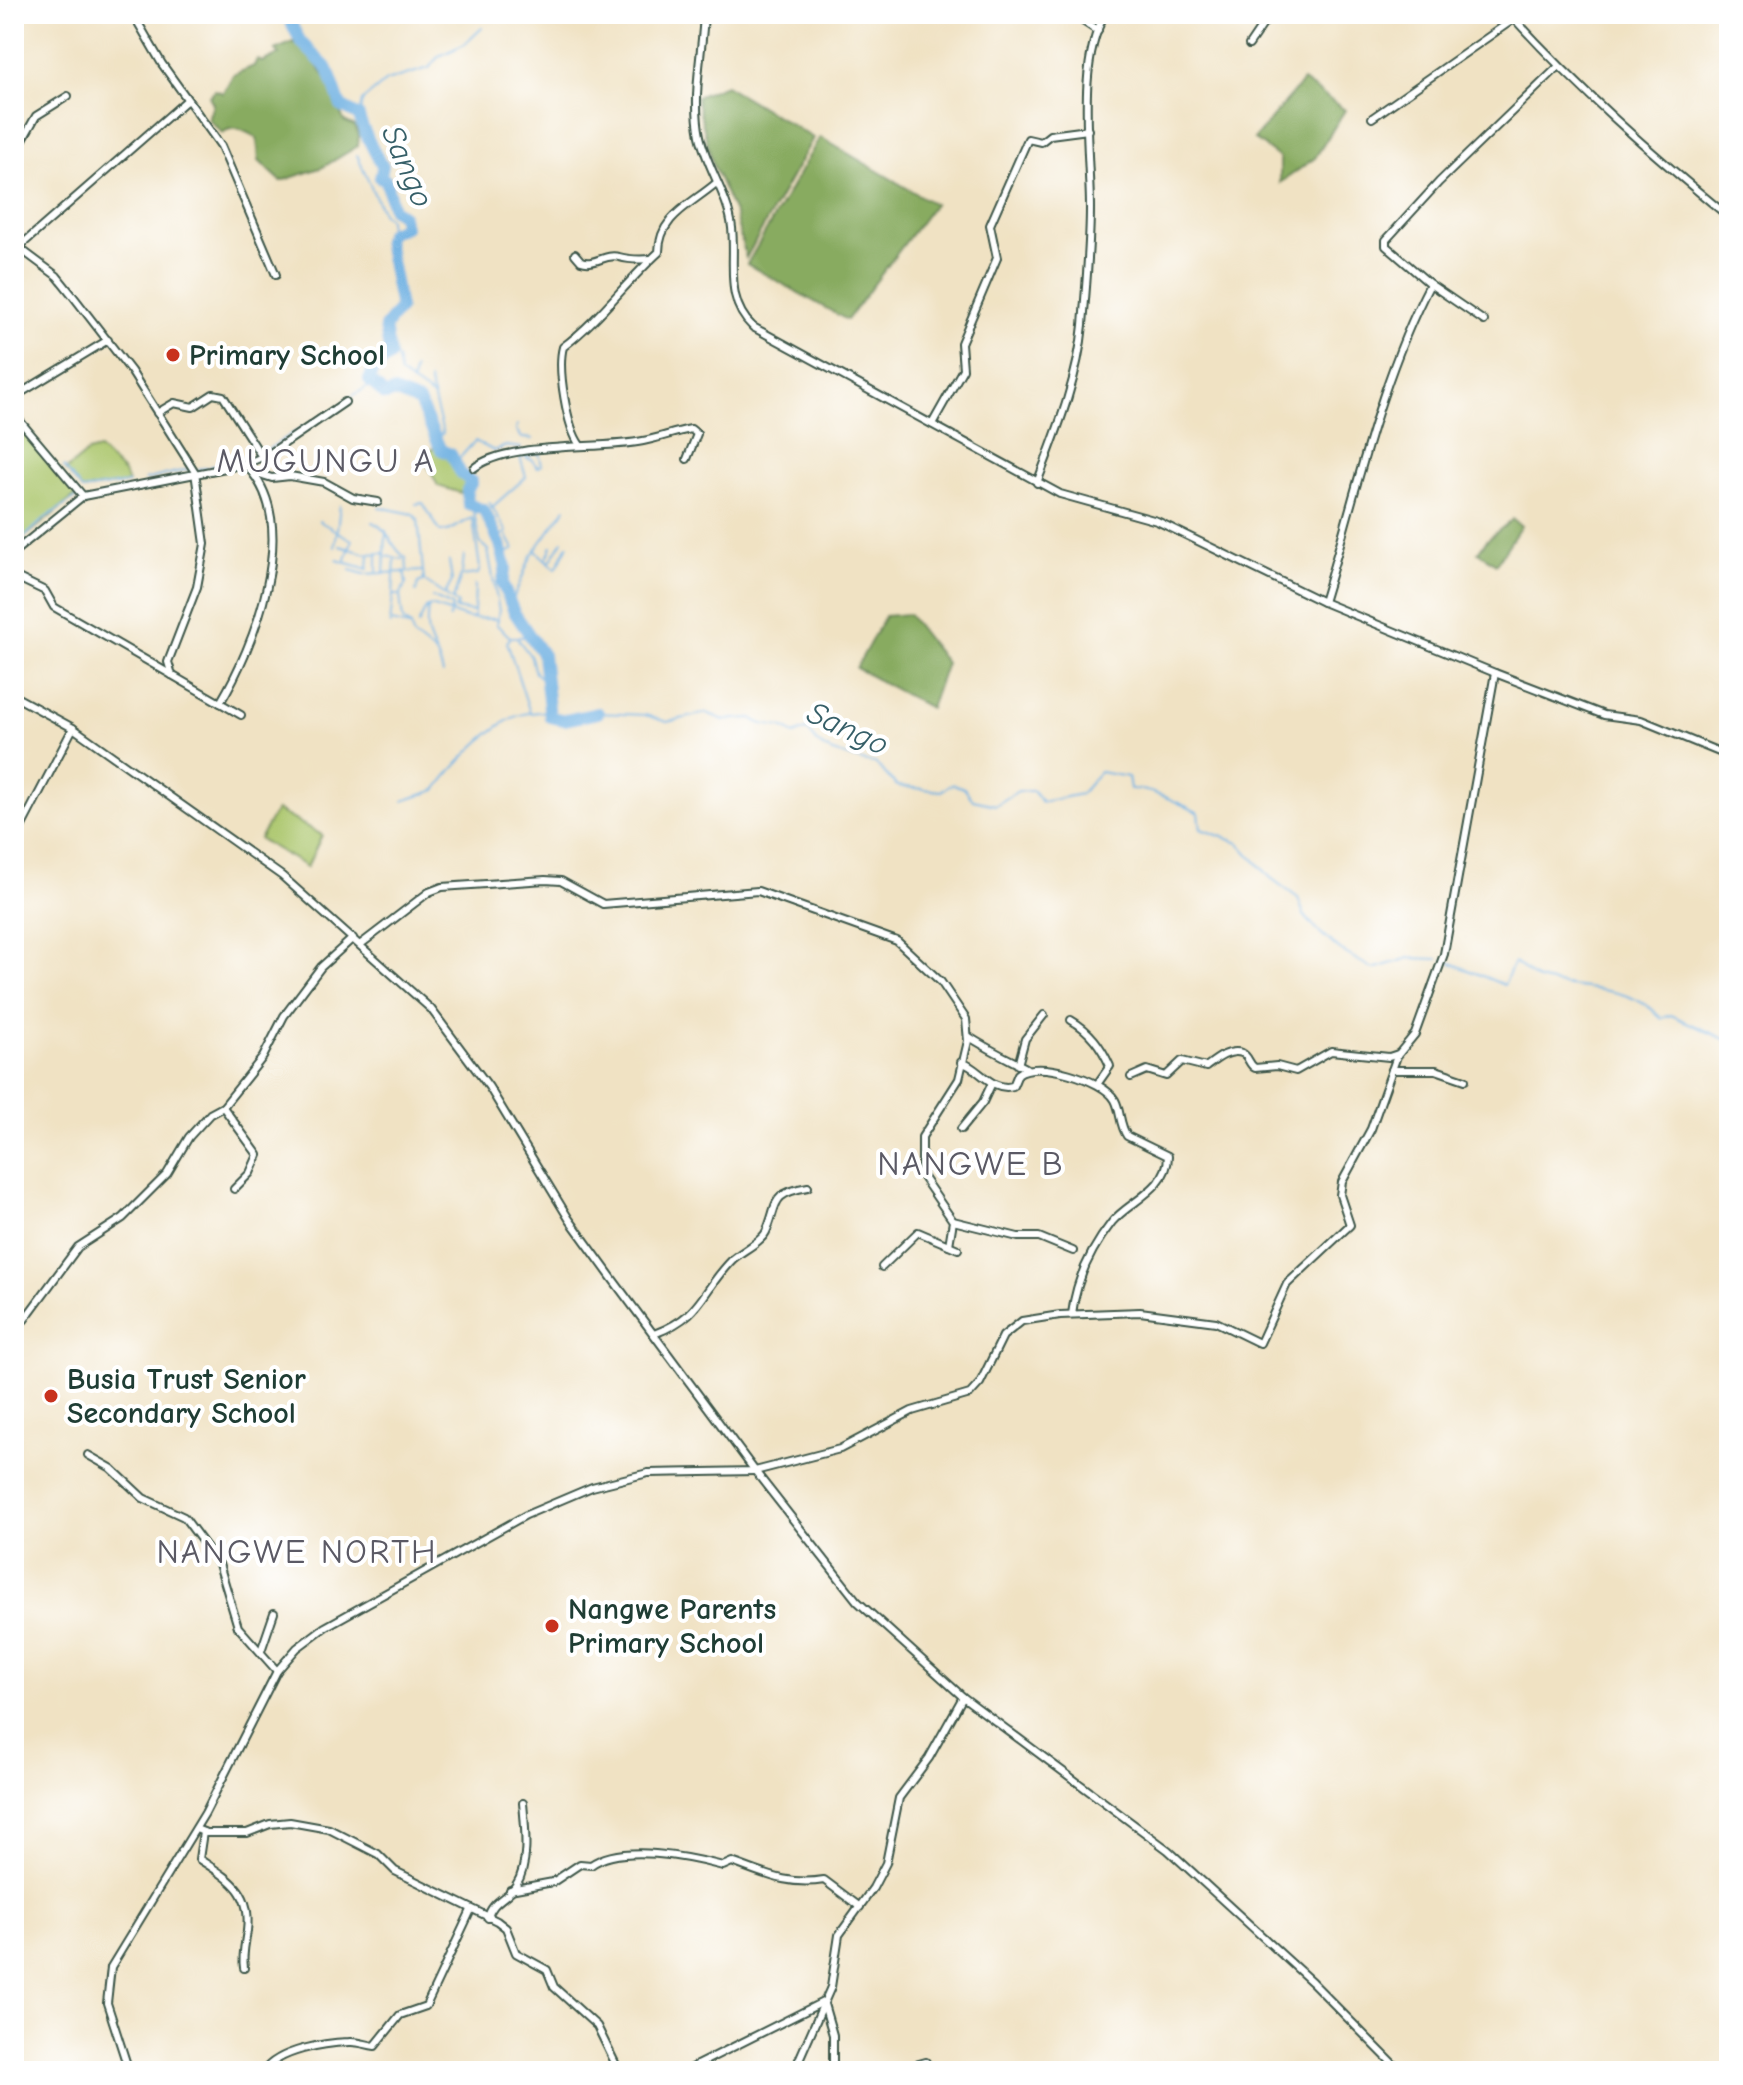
<svg xmlns="http://www.w3.org/2000/svg" width="1743" height="2085" viewBox="0 0 1743 2085" font-family="'Comic Neue',sans-serif">
<rect width="100%" height="100%" fill="#fff"/>
<filter id="ink" filterUnits="userSpaceOnUse"><feTurbulence type="fractalNoise" baseFrequency=".0125" numOctaves="2"/><feDisplacementMap in="SourceGraphic" scale="16" xChannelSelector="R" yChannelSelector="G"/><feConvolveMatrix kernelMatrix="1 2 1 2 8 2 1 2 1" color-interpolation-filters="sRGB"/></filter>
<filter id="wash" filterUnits="userSpaceOnUse"><feTurbulence type="fractalNoise" baseFrequency=".006" numOctaves="4" result="noise"/><feDisplacementMap in="SourceGraphic" scale="32" xChannelSelector="R" yChannelSelector="G"/><feGaussianBlur stdDeviation="1.8" result="paint"/><feColorMatrix in="noise" values="0 0 0 0 0 0 0 0 0 0 0 0 0 0 0 0 0 1.4 0 .05"/><feComposite in="paint" operator="in"/></filter>
<g filter="url(#wash)">
<rect width="100%" height="100%" fill="#f0e2c3"/>
<g fill="#abc66c" stroke="#658250" stroke-width="2">
<path d="M 14,420 L 78,494 L 14,546 Z"/>
<path d="M 435,447 L 447,455 L 467,485 L 461,493 L 438,486 L 423,456 Z"/>
<path d="M 99,449 L 124,473 L 128,483 L 82,490 L 66,470 L 88,452 Z"/>
<path d="M 276,810 L 322,835 L 307,867 L 259,839 Z"/>
</g>
<g fill="#88ab60" stroke="#54744a" stroke-width="2">
<path d="M 293,42 L 299,47 L 301,44 L 327,79 L 344,121 L 355,126 L 359,135 L 358,146 L 323,167 L 281,181 L 259,161 L 257,138 C 245,131 235,124 222,133 L 208,119 L 213,104 L 209,96 L 215,90 L 223,93 L 233,75 L 254,66 L 257,59 L 262,62 L 279,54 L 275,50 Z"/>
<path d="M 1303,81 L 1345,110 L 1315,158 L 1280,183 L 1280,158 L 1254,139 Z"/>
<path d="M 725,85 L 813,138 L 746,258 L 735,215 L 713,165 L 696,97 Z"/>
<path d="M 820,137 L 934,204 L 847,320 L 747,264 Z"/>
<path d="M 1513,519 L 1521,526 L 1496,564 L 1478,552 L 1487,540 Z"/>
<path d="M 908,614 L 946,663 L 930,708 L 856,668 L 885,616 Z"/>
</g>
<g fill="none" stroke-linecap="round" stroke-linejoin="round">
<g stroke="#6cafe1" stroke-width="2">
<path d="M 359,116 L 362,101 L 386,81 L 429,68 L 439,56 L 465,44 L 482,28"/>
<path d="M 357,155 L 383,214 L 389,219 L 389,235"/>
<path d="M 325,348 L 336,358 C 354,355 363,370 382,362"/>
<path d="M 397,359 L 400,374 L 432,396"/>
<path d="M 429,381 L 443,433 L 435,437"/>
<path d="M 412,383 L 414,369"/>
<path d="M 346,400 L 372,384"/>
<path d="M 153,411 L 166,433"/>
<path d="M 517,425 L 516,430 L 522,438"/>
<path d="M 169,436 L 173,444"/>
<path d="M 523,438 L 533,439"/>
<path d="M 267,450 L 303,427"/>
<path d="M 526,458 L 533,460 L 537,467 L 541,466"/>
<path d="M 457,461 L 475,441 L 494,451 L 506,446 L 521,448"/>
<path d="M 64,467 L 82,490 L 128,483"/>
<path d="M 209,467 L 244,458"/>
<path d="M 198,469 L 206,468"/>
<path d="M 145,480 L 189,469"/>
<path d="M 489,502 L 507,532 L 498,539"/>
<path d="M 416,504 L 423,503 L 440,531 L 448,531 L 472,518"/>
<path d="M 379,507 L 413,514 L 418,520 L 424,581 L 458,604 L 455,609 L 474,612 L 474,618"/>
<path d="M 473,508 L 480,543 L 488,550 L 499,611 L 496,624 L 510,637 L 533,637"/>
<path d="M 491,508 L 526,477 L 520,457 L 539,453 L 542,465"/>
<path d="M 319,521 L 352,540 L 345,563"/>
<path d="M 373,522 C 393,533 389,546 406,558 L 407,570"/>
<path d="M 340,546 L 367,554 L 384,553 L 385,556"/>
<path d="M 14,547 L 45,518 L 76,498 L 78,494 L 57,471"/>
<path d="M 335,547 L 340,505"/>
<path d="M 536,551 L 556,569 L 568,545"/>
<path d="M 385,555 L 386,531"/>
<path d="M 503,556 L 514,549 L 507,536"/>
<path d="M 337,560 L 368,569"/>
<path d="M 546,560 L 552,546"/>
<path d="M 549,563 L 563,541"/>
<path d="M 368,568 L 369,555"/>
<path d="M 350,570 L 364,574 L 423,571"/>
<path d="M 377,571 L 377,554"/>
<path d="M 404,571 L 406,583 L 400,596 L 403,620 L 411,626 L 413,636 L 435,653"/>
<path d="M 384,572 L 385,556 L 403,559"/>
<path d="M 462,573 L 464,555"/>
<path d="M 416,592 L 418,583 L 423,581"/>
<path d="M 445,594 L 452,581 L 449,561"/>
<path d="M 393,595 L 395,558"/>
<path d="M 432,597 L 452,606 L 449,618"/>
<path d="M 453,599 L 461,576 L 478,574 L 480,568 L 473,520"/>
<path d="M 511,604 L 531,556 L 566,508"/>
<path d="M 428,608 C 423,644 436,643 443,674"/>
<path d="M 474,612 L 475,585"/>
<path d="M 391,622 L 409,626"/>
<path d="M 390,625 L 393,595 L 398,595"/>
<path d="M 418,625 L 426,608 L 431,606 L 467,618 L 495,619"/>
<path d="M 510,638 L 507,642 L 530,713 L 549,711"/>
<path d="M 518,639 L 531,657 L 535,673 L 546,682"/>
<path d="M 598,713 L 645,715 L 667,722 L 707,713 L 724,720 L 752,718 C 764,730 782,721 794,735 L 806,730 C 813,734 814,739 819,744 C 826,751 864,763 875,763 L 897,786 L 941,791 L 953,784 L 964,788 L 973,800 L 996,805 L 1018,791 L 1033,791 L 1042,802 L 1081,794 L 1100,772 L 1128,777 L 1130,789 C 1150,788 1180,803 1199,813 L 1201,829 L 1239,843 L 1271,878 L 1298,898 L 1304,915 L 1316,929 L 1340,950 L 1373,969 L 1409,958 L 1438,959"/>
<path d="M 403,801 L 436,790 C 453,767 500,714 530,713"/>
<path d="M 1444,960 L 1504,985 L 1514,962 C 1523,966 1529,977 1538,980 C 1584,993 1627,982 1662,1018 L 1671,1015 L 1729,1041"/>
</g>
<path stroke="#6cafe1" stroke-width="12" d="M 286,14 L 301,42 L 328,69 L 341,106 L 359,116 C 360,123 377,159 383,166 L 380,178 L 386,180 L 393,209 L 402,215 L 405,227 L 390,233 L 387,240 L 400,308 L 385,327 L 390,356 L 373,370 L 369,380 L 385,395 L 394,392 L 419,402 L 441,450 L 451,454 L 461,474 L 472,482 L 467,490 L 468,504 L 484,510 L 500,544 L 506,567 L 502,583 L 514,612 L 543,655 L 550,717 L 565,720 L 598,713"/>
</g>
</g>
<g filter="url(#ink)">
<g fill="none" stroke-linecap="round" stroke-linejoin="round">
<defs>
<g id="street">
<path d="M 133,14 L 162,64 L 221,146 L 276,275"/>
<path d="M 704,14 C 702,55 692,96 700,136 C 707,168 729,197 732,228 C 736,263 724,300 753,327 L 1060,494 L 1157,521 L 1323,602 L 1495,673 L 1604,715 L 1641,720 L 1729,756"/>
<path d="M 1080,14 L 1083,21 L 1098,31"/>
<path d="M 1510,14 C 1578,89 1651,153 1729,217"/>
<path d="M 1249,45 L 1270,14"/>
<path d="M 1372,118 L 1514,19"/>
<path d="M 14,155 L 36,116 L 68,96"/>
<path d="M 14,244 L 57,276 L 73,296 L 131,371 L 195,472 L 205,544 L 197,587 L 168,662 L 172,675"/>
<path d="M 19,247 L 187,100"/>
<path d="M 575,254 L 581,261 C 596,266 604,253 619,257 C 630,260 638,260 651,259"/>
<path d="M 1430,284 L 1484,321"/>
<path d="M 14,397 L 108,340"/>
<path d="M 157,413 L 174,403 L 193,407 L 213,394 L 223,396 L 262,457"/>
<path d="M 14,414 L 83,496 L 246,464 L 269,454 L 345,402"/>
<path d="M 932,424 L 963,369 L 961,343 L 997,258 L 990,225 L 1028,139 L 1041,142 L 1050,135 L 1088,130"/>
<path d="M 580,445 C 567,428 557,369 563,347 C 599,320 625,283 659,252 C 659,217 690,205 715,184"/>
<path d="M 474,468 C 508,441 600,450 643,441 C 659,438 674,432 691,429 L 697,434 L 687,459"/>
<path d="M 253,472 L 272,478 L 290,476 L 324,482 L 353,498 L 378,502"/>
<path d="M 1037,483 C 1056,433 1078,379 1083,325 C 1086,286 1090,246 1090,208 C 1090,152 1076,64 1105,14"/>
<path d="M 14,552 L 83,496"/>
<path d="M 14,576 L 45,591 L 54,607 L 241,715"/>
<path d="M 1323,602 C 1356,495 1378,384 1430,284 L 1386,246 L 1386,240 L 1439,182 L 1558,67"/>
<path d="M 14,696 L 73,728 L 282,876 L 431,1009 L 489,1087 L 569,1219 L 614,1281 L 755,1471 L 857,1601 L 963,1697 L 1168,1850 L 1312,1982 L 1400,2071"/>
<path d="M 220,703 C 254,647 300,529 251,471"/>
<path d="M 14,841 L 73,728"/>
<path d="M 361,944 L 429,892 L 442,887 L 545,880 L 561,881 L 603,904 L 758,891 L 897,941 L 941,982 L 966,1019 L 968,1041 L 959,1079 L 922,1137 L 922,1176 L 953,1221 L 949,1245"/>
<path d="M 1071,1020 C 1090,1031 1101,1046 1110,1066 L 1098,1083"/>
<path d="M 968,1036 C 984,1047 1009,1059 1026,1068"/>
<path d="M 961,1062 C 979,1067 991,1092 1013,1086 L 1018,1074 C 1036,1059 1103,1079 1115,1100 C 1121,1111 1119,1124 1127,1136 L 1168,1156 C 1168,1189 1128,1202 1112,1222 C 1091,1249 1076,1280 1072,1314"/>
<path d="M 1018,1065 L 1025,1039 L 1044,1015"/>
<path d="M 1392,1070 L 1436,1070 L 1465,1080"/>
<path d="M 1131,1077 L 1147,1070 L 1166,1076 L 1182,1061 L 1206,1067 C 1214,1061 1229,1048 1242,1053 C 1249,1056 1248,1064 1255,1068 L 1277,1066 L 1296,1071 L 1331,1051 L 1389,1057 L 1398,1054"/>
<path d="M 223,1107 L 258,1155 L 250,1173 L 234,1189"/>
<path d="M 961,1129 L 983,1102 L 992,1083"/>
<path d="M 953,1221 L 1018,1237 L 1039,1237 L 1073,1251"/>
<path d="M 882,1267 L 918,1232 L 958,1249"/>
<path d="M 24,1320 L 78,1247 L 123,1218 L 167,1174 L 189,1137 L 210,1114 L 223,1107 L 263,1057 L 284,1016 L 321,967 L 353,938"/>
<path d="M 654,1334 C 704,1315 700,1292 733,1259 C 742,1251 761,1242 766,1232 C 779,1204 768,1194 808,1187"/>
<path d="M 1260,1343 L 1287,1284 L 1350,1225 L 1340,1195 L 1342,1182 L 1371,1129 L 1397,1056 L 1415,1034 L 1444,954 L 1495,673"/>
<path d="M 88,1455 L 111,1468 L 143,1498 L 184,1517 L 219,1564 L 238,1627 L 277,1671"/>
<path d="M 261,1651 L 274,1613"/>
<path d="M 196,1829 L 206,1833 L 247,1833 L 270,1824 L 290,1822 L 329,1829 L 378,1854 L 395,1871 L 497,1921 L 506,1928 L 516,1953 L 547,1970 L 554,1987 L 597,2026 L 619,2071"/>
<path d="M 203,1832 L 199,1859 C 229,1879 252,1890 247,1931 C 245,1944 242,1955 244,1968"/>
<path d="M 510,1890 L 553,1882 L 580,1864 L 591,1865 C 621,1843 689,1857 723,1866 L 732,1862 C 765,1874 789,1886 824,1880 L 860,1907"/>
<path d="M 488,1918 C 491,1901 508,1898 516,1885 C 530,1864 525,1827 523,1803"/>
<path d="M 824,2004 L 833,2035 L 833,2071"/>
<path d="M 129,2071 L 107,2003 L 111,1967 L 205,1813 L 277,1671 L 297,1648 L 325,1627 L 526,1515 L 592,1487 L 648,1473 L 755,1471 L 840,1449 L 912,1411 L 970,1394 L 980,1383 L 1003,1336 L 1022,1321 L 1060,1315 L 1140,1312 L 1216,1322 L 1257,1342"/>
<path d="M 264,2071 C 279,2050 324,2043 349,2042 C 358,2041 366,2045 375,2046 L 400,2015 L 426,2006 L 471,1910"/>
<path d="M 685,2071 L 823,2002"/>
<path d="M 794,2071 L 831,1987 L 839,1935 L 873,1888 L 886,1863 L 899,1798 L 929,1758 L 963,1697"/>
<path d="M 894,2071 L 926,2062"/>
</g>
</defs>
<use href="#street" stroke="#3e5649" stroke-width="10"/>
<use href="#street" stroke="#fff" stroke-width="6"/>
</g>
</g>
<g fill="#c8321e" stroke="#fff" stroke-width="3">
<circle cx="173" cy="355" r="8"/>
<circle cx="51" cy="1396" r="8"/>
<circle cx="552" cy="1626" r="8"/>
</g>
<g text-anchor="middle" stroke-width="8" stroke-linejoin="round" paint-order="stroke">
<g font-size="30" font-weight="bold" fill="#1f3d34" stroke="#fff" text-anchor="start">
<text x="189" y="365">Primary School</text>
<text x="67" y="1389">Busia Trust Senior<tspan x="67" dy="34">Secondary School</tspan></text>
<text x="568" y="1619">Nangwe Parents<tspan x="568" dy="34">Primary School</tspan></text>
</g>
<g font-size="32" font-style="italic" fill="#365f68" stroke="#fff">
<text transform="translate(408 166) rotate(67)" y="11">Sango</text>
<text transform="translate(848 728) rotate(25)" y="11">Sango</text>
</g>
<g font-size="34" letter-spacing="2" fill="#5b5a65" stroke="#fff">
<text x="326" y="472">MUGUNGU A</text>
<text x="971" y="1175">NANGWE B</text>
<text x="297" y="1563">NANGWE NORTH</text>
</g>
</g>
<rect width="1743" height="2085" fill="none" stroke="#fff" stroke-width="48"/>
</svg>
